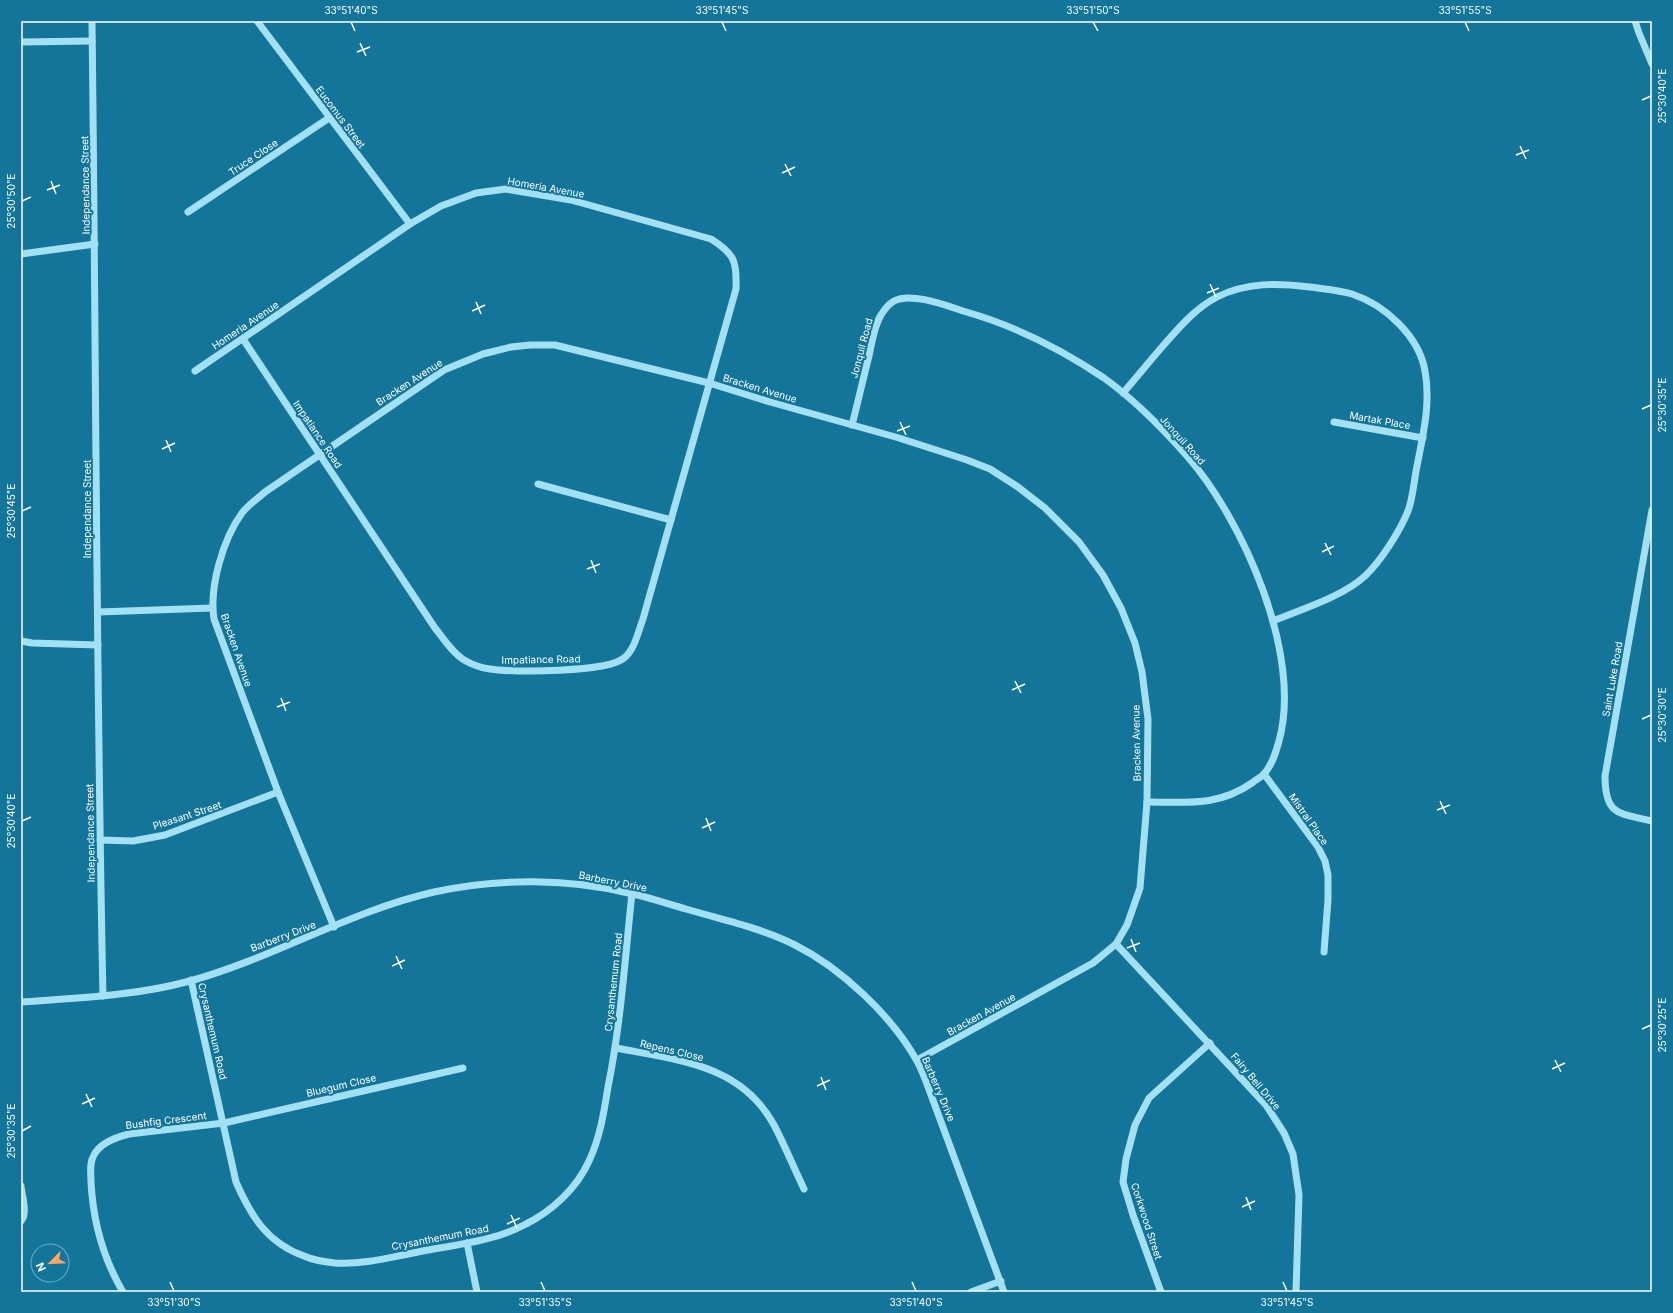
<svg xmlns="http://www.w3.org/2000/svg" width="1673" height="1313" viewBox="0 0 1673 1313" font-family="Inter,sans-serif">
<rect width="100%" height="100%" fill="#127599"/>
<g fill="none" stroke-linecap="round" stroke-linejoin="round">
<g stroke="#a3e0f4" stroke-width="7">
<path d="M 92,21 C 96,346 96,671 103,996"/>
<path d="M 257,21 L 410,224"/>
<path d="M 1635,21 L 1639,33 L 1652,64"/>
<path d="M 21,42 L 92,41"/>
<path d="M 188,212 L 329,118"/>
<path d="M 21,254 L 95,244"/>
<path d="M 195,371 L 410,224 L 441,206 L 476,193 L 506,189 L 571,200 L 711,239 C 735,254 737,262 736,289 L 643,619 C 638,632 635,649 624,658 C 608,672 513,673 490,669 C 483,668 473,665 466,661 C 454,655 444,639 435,628 L 243,339"/>
<path d="M 1123,393 C 1136,378 1149,362 1162,347 C 1178,329 1194,309 1217,297 C 1247,282 1278,283 1310,287 C 1324,289 1339,290 1352,294 C 1385,305 1419,336 1425,371 C 1431,403 1423,435 1417,466 C 1414,480 1413,498 1408,511 C 1400,531 1381,561 1365,576 C 1342,597 1302,609 1273,621"/>
<path d="M 1334,422 L 1423,438"/>
<path d="M 852,425 C 858,402 863,379 869,356 C 872,342 874,326 881,315 C 884,310 889,304 894,301 C 911,292 945,305 963,311 C 1013,325 1061,349 1104,378 C 1132,398 1164,430 1187,456 C 1243,520 1303,655 1279,741 C 1276,752 1272,766 1263,775 C 1260,778 1255,780 1252,783 C 1217,807 1187,802 1147,802"/>
<path d="M 538,484 L 671,520"/>
<path d="M 1652,510 L 1605,776 C 1605,816 1619,813 1652,821"/>
<path d="M 98,612 L 212,608"/>
<path d="M 21,641 L 32,643 L 98,645"/>
<path d="M 1264,774 L 1318,847 L 1325,861 L 1328,875 L 1328,900 L 1324,952"/>
<path d="M 100,840 L 133,841 L 165,835 L 278,792"/>
<path d="M 334,927 L 278,792 L 214,619 C 209,587 223,539 242,513 C 248,505 257,499 265,492 L 444,370 L 483,354 L 511,347 L 530,345 L 555,345 L 709,383 L 770,402 L 899,438 L 967,460 L 990,469 L 1018,487 L 1045,508 L 1079,542 L 1103,575 L 1121,608 L 1135,643 L 1142,672 L 1148,719 L 1147,802 L 1140,888 L 1127,925 L 1116,944 L 1093,963 L 917,1060"/>
<path d="M 1116,944 L 1266,1105 L 1284,1133 L 1293,1154 L 1299,1195 L 1296,1292"/>
<path d="M 191,980 L 236,1182 C 251,1216 267,1243 304,1256 C 313,1260 325,1262 335,1263 C 363,1265 391,1257 418,1252 C 453,1245 493,1242 526,1224 C 552,1211 577,1188 589,1161 C 600,1138 604,1112 608,1087 C 621,1023 625,958 632,893"/>
<path d="M 21,1002 C 77,998 135,996 190,981 C 273,958 350,911 434,892 C 498,878 570,878 633,894 C 651,898 668,904 686,909 C 723,920 761,928 795,945 C 841,968 892,1016 917,1061 C 921,1068 924,1076 927,1084 L 1004,1292"/>
<path d="M 616,1048 C 677,1060 741,1064 774,1125 C 785,1146 794,1168 804,1189"/>
<path d="M 21,1186 C 22,1196 28,1214 21,1221"/>
<path d="M 467,1243 L 477,1292"/>
<path d="M 123,1292 C 103,1258 93,1221 91,1182 C 91,1173 89,1163 94,1155 C 100,1143 117,1137 129,1134 L 224,1123 L 463,1068"/>
<path d="M 971,1292 L 1001,1281"/>
<path d="M 1161,1292 L 1133,1215 L 1123,1182 L 1126,1159 L 1135,1125 L 1149,1098 L 1210,1043"/>
</g>
</g>
<path fill="none" stroke="#fff" stroke-width="1.5" d="M 351,22 L 355,31M 722,22 L 726,31M 1093,22 L 1098,31M 1465,22 L 1469,31M 360,43 L 366,56M 357,52 L 370,47M 1642,100 L 1651,96M 1520,146 L 1526,159M 1516,155 L 1529,150M 785,164 L 791,176M 782,173 L 795,167M 51,181 L 56,194M 47,190 L 60,185M 22,201 L 31,197M 1210,284 L 1216,297M 1207,293 L 1219,288M 476,302 L 481,314M 472,311 L 485,305M 1642,409 L 1651,405M 900,422 L 906,435M 897,431 L 910,426M 166,440 L 171,452M 162,449 L 175,443M 22,511 L 31,507M 1325,543 L 1331,555M 1322,552 L 1334,546M 591,560 L 596,573M 587,569 L 600,564M 1015,681 L 1021,693M 1012,690 L 1025,684M 281,698 L 286,711M 277,707 L 290,702M 1642,719 L 1651,715M 1440,801 L 1446,814M 1437,810 L 1450,805M 706,818 L 711,831M 22,821 L 31,817M 702,828 L 715,822M 1131,939 L 1136,952M 1127,948 L 1140,943M 396,956 L 402,969M 392,966 L 405,960M 1642,1029 L 1651,1025M 1555,1060 L 1561,1072M 1552,1069 L 1565,1063M 821,1077 L 826,1090M 817,1086 L 830,1080M 86,1094 L 92,1107M 82,1104 L 95,1098M 22,1131 L 31,1126M 1246,1197 L 1251,1210M 1242,1207 L 1255,1201M 511,1215 L 517,1228M 507,1224 L 520,1218M 170,1282 L 174,1291M 541,1282 L 545,1291M 912,1282 L 916,1291M 1283,1282 L 1287,1291"/>
<g text-anchor="middle" stroke-width="4" stroke-linejoin="round" paint-order="stroke">
<g font-size="10" fill="#fff" stroke="#127599">
<text transform="translate(341 117) rotate(53)" y="4">Eucomus Street</text>
<text transform="translate(253 157) rotate(-34)" y="4">Truce Close</text>
<text transform="translate(85 185) rotate(-91)" y="4">Independance Street</text>
<text transform="translate(546 187) rotate(10)" y="4">Homeria Avenue</text>
<text transform="translate(245 325) rotate(-34)" y="4">Homeria Avenue</text>
<text transform="translate(861 348) rotate(-75)" y="4">Jonquil Road</text>
<text transform="translate(409 382) rotate(-33)" y="4">Bracken Avenue</text>
<text transform="translate(760 388) rotate(17)" y="4">Bracken Avenue</text>
<text transform="translate(1380 420) rotate(10)" y="4">Martak Place</text>
<text transform="translate(318 434) rotate(56)" y="4">Impatiance Road</text>
<text transform="translate(1183 440) rotate(48)" y="4">Jonquil Road</text>
<text transform="translate(87 509) rotate(-90)" y="4">Independance Street</text>
<text transform="translate(237 650) rotate(71)" y="4">Bracken Avenue</text>
<text transform="translate(541 659) rotate(-1)" y="4">Impatiance Road</text>
<text transform="translate(1612 679) rotate(-80)" y="4">Saint Luke Road</text>
<text transform="translate(1136 743) rotate(-91)" y="4">Bracken Avenue</text>
<text transform="translate(187 815) rotate(-18)" y="4">Pleasant Street</text>
<text transform="translate(1309 819) rotate(55)" y="4">Mistral Place</text>
<text transform="translate(90 833) rotate(-91)" y="4">Independance Street</text>
<text transform="translate(613 881) rotate(11)" y="4">Barberry Drive</text>
<text transform="translate(283 936) rotate(-21)" y="4">Barberry Drive</text>
<text transform="translate(613 982) rotate(-84)" y="4">Crysanthemum Road</text>
<text transform="translate(981 1014) rotate(-29)" y="4">Bracken Avenue</text>
<text transform="translate(213 1031) rotate(77)" y="4">Crysanthemum Road</text>
<text transform="translate(672 1050) rotate(13)" y="4">Repens Close</text>
<text transform="translate(1256 1081) rotate(50)" y="4">Fairy Bell Drive</text>
<text transform="translate(341 1085) rotate(-13)" y="4">Bluegum Close</text>
<text transform="translate(939 1089) rotate(67)" y="4">Barberry Drive</text>
<text transform="translate(166 1120) rotate(-7)" y="4">Bushfig Crescent</text>
<text transform="translate(1147 1221) rotate(72)" y="4">Corkwood Street</text>
<text transform="translate(440 1237) rotate(-11)" y="4">Crysanthemum Road</text>
</g>
</g>
<rect width="1673" height="1313" fill="none" stroke="#127599" stroke-width="44"/>
<g transform="translate(50 1263) rotate(246)"><circle r="19" fill="#127599" stroke="#71acc2"/>
<path d="M0-3L7 15L0 10L-7 15Z" fill="#ffa566"/>
<text y="-6" font-size="11" font-weight="bold" text-anchor="middle" fill="#ffffff">N</text>
</g>
<rect x="22" y="22" width="1629" height="1269" fill="none" stroke="#fff" stroke-width="1.5"/>
<g font-size="10" text-anchor="middle" fill="#fff">
<text x="351" y="14">33°51'40"S</text>
<text x="722" y="14">33°51'45"S</text>
<text x="1093" y="14">33°51'50"S</text>
<text x="1465" y="14">33°51'55"S</text>
<text transform="translate(1662 96) rotate(-90)" y="4">25°30'40"E</text>
<text transform="translate(11 201) rotate(-90)" y="4">25°30'50"E</text>
<text transform="translate(1662 405) rotate(-90)" y="4">25°30'35"E</text>
<text transform="translate(11 511) rotate(-90)" y="4">25°30'45"E</text>
<text transform="translate(1662 715) rotate(-90)" y="4">25°30'30"E</text>
<text transform="translate(11 821) rotate(-90)" y="4">25°30'40"E</text>
<text transform="translate(1662 1025) rotate(-90)" y="4">25°30'25"E</text>
<text transform="translate(11 1131) rotate(-90)" y="4">25°30'35"E</text>
<text x="174" y="1306">33°51'30"S</text>
<text x="545" y="1306">33°51'35"S</text>
<text x="916" y="1306">33°51'40"S</text>
<text x="1287" y="1306">33°51'45"S</text>
</g>
</svg>
